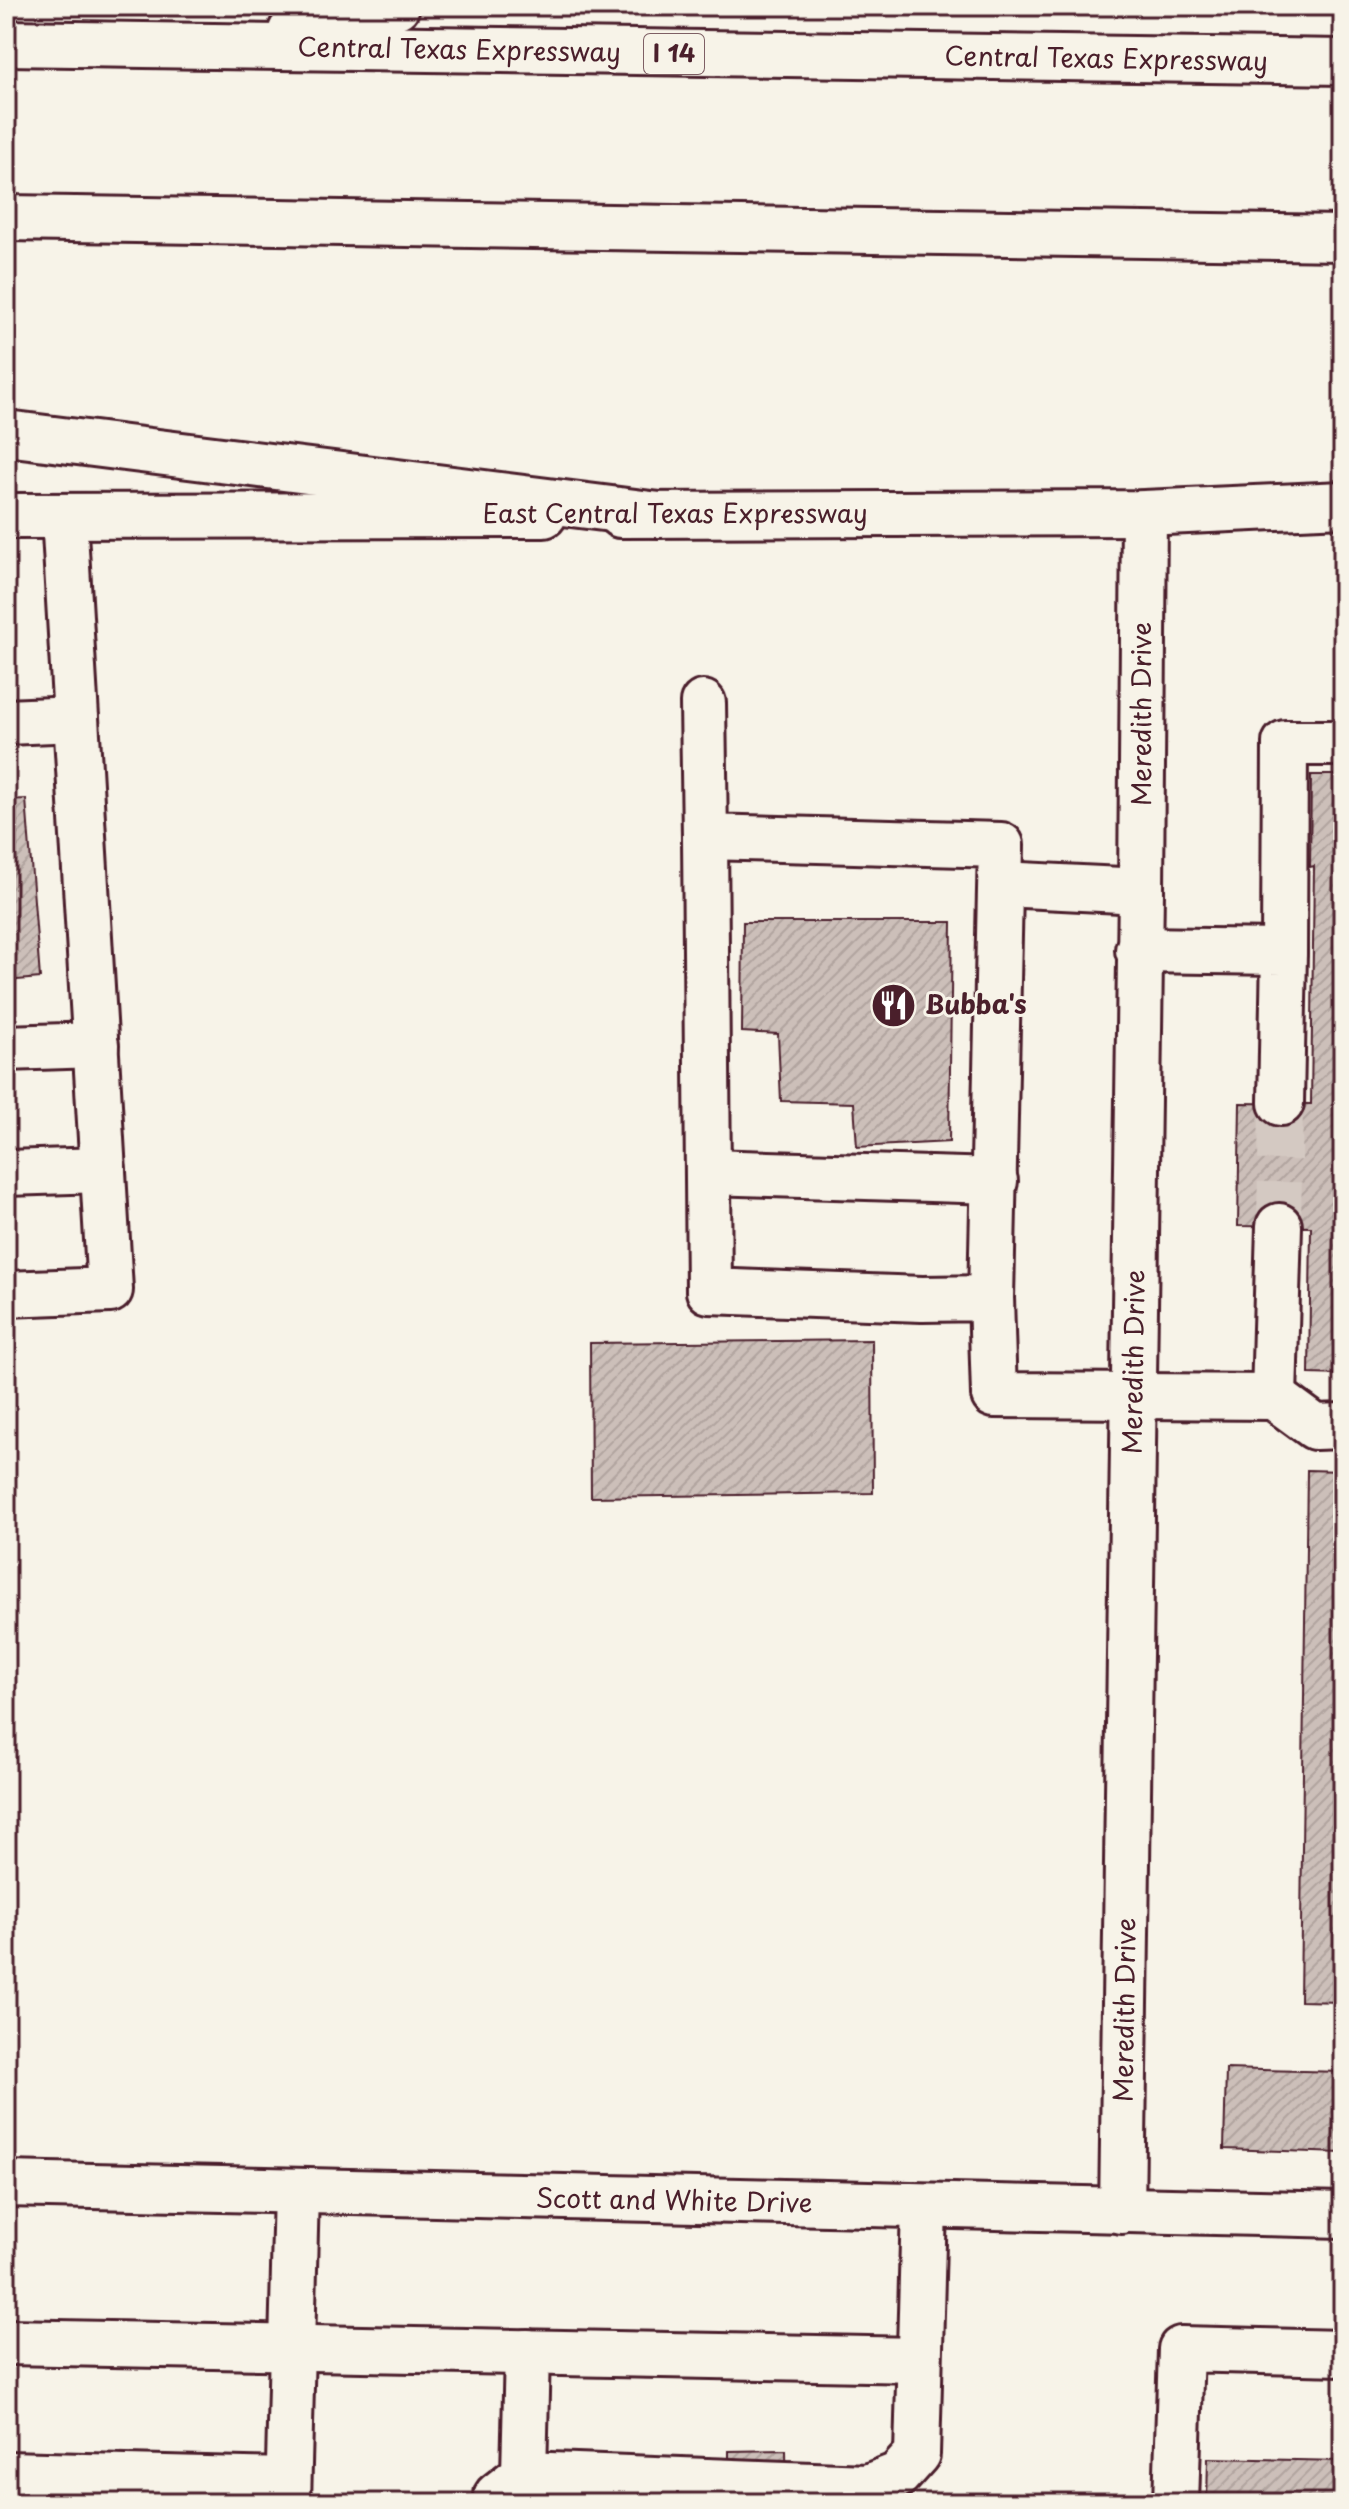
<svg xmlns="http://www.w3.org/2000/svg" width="1349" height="2509" viewBox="0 0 1349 2509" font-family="'Playpen Sans',sans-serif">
<defs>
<pattern id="building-hatch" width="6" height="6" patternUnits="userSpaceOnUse" patternTransform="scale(2)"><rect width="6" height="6" fill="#ccbfb9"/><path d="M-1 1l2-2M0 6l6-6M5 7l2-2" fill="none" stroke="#b1a49f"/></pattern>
</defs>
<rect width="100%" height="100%" fill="#f7f3e8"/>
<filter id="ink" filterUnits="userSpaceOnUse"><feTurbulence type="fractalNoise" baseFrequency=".0125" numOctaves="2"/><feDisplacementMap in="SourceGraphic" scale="16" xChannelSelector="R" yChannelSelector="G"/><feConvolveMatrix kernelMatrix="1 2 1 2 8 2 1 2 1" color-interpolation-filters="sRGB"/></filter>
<g filter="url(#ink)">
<g fill="url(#building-hatch)" stroke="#4a1f2b" stroke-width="2">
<path d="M 1311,775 L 1343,775 L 1343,1375 L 1309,1374 L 1311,1227 L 1238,1226 L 1240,1103 L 1311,1104 L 1314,866 L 1310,867 Z"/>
<path d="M 26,799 L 40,978 L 6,981 L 6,800 Z"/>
<path d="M 743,922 L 952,922 L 949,1142 L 857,1147 L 854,1103 L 781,1101 L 778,1034 L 742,1032 Z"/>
<path d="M 872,1340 L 873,1493 L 591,1497 L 590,1343 Z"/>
<path d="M 1307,1470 L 1343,1471 L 1343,2002 L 1300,2001 Z"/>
<path d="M 1226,2069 L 1343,2072 L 1343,2153 L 1224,2149 Z"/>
<path d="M 786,2450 L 787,2503 L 729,2503 L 729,2451 Z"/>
<path d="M 1208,2458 L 1343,2461 L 1343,2503 L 1207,2503 Z"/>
</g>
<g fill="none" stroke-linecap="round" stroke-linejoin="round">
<path stroke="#d4c9c2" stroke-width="44" stroke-dasharray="44 22" stroke-linecap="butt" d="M 1279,1226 L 1281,1103"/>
<defs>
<g id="minor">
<path d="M 703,703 L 705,837 L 1001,845 L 991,1298"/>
<path d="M 6,722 L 76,719"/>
<path d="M 705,837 L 709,1291 L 922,1299 L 991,1298 L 994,1395 L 1274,1397 L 1315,1427 L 1343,1426"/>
<path d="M 1002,884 L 1141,891"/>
<path d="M 1138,950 L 1284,952 L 1281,1103"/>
<path d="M 1284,952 L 1285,743 L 1343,743"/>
<path d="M 6,1048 L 96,1045"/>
<path d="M 708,1172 L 995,1181"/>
<path d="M 6,1173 L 103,1170"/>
<path d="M 6,1294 L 110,1290 L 64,516"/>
<path d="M 1274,1397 L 1279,1226"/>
<path d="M 6,2184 L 1343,2215"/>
<path d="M 1122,2211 L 1141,891 L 1144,513"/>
<path d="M 6,2342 L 919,2360"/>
<path d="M 6,2474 L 288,2481"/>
<path d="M 524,2474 L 867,2487 L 898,2475 L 917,2454 L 924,2207"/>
<path d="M 288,2503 L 296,2191"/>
<path d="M 497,2503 L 497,2495 L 524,2474 L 527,2352"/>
<path d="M 1176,2503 L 1181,2349 L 1343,2353"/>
</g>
<g id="major">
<path d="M 620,515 L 1144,513 L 1343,504"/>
<path d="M 6,516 L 544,515"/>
</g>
<g id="highway">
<path d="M 291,31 L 397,6"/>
<path d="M 6,43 L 1343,62"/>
<path d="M 6,218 L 1343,238"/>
<path d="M 6,433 L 659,515"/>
</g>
</defs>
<use href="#minor" stroke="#4a1f2b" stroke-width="50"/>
<use href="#major" stroke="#4a1f2b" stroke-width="50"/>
<use href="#highway" stroke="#4a1f2b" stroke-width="50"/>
<use href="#minor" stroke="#f7f3e8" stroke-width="44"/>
<use href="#major" stroke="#f7f3e8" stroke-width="44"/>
<use href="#highway" stroke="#f7f3e8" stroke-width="44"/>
</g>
</g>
<defs>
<symbol id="restaurant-disc" viewBox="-11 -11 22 22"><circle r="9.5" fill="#4a1f2b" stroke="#f7f3e8"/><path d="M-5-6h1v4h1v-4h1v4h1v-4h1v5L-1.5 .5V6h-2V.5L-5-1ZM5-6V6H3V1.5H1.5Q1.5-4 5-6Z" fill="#fff"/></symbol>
</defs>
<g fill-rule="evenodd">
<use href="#restaurant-disc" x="868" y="980" width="51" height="51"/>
</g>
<g text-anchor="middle" stroke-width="6" stroke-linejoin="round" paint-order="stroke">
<rect fill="#f7f3e8" stroke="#7e5f64" stroke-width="2" x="644" y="34" width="60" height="40" rx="6"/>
<g font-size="24" font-weight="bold" fill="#4a1f2b">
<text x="674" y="62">I 14</text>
</g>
<g font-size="26" fill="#4a1f2b" stroke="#f7f3e8">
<text transform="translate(459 50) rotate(1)" y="9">Central Texas Expressway</text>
<text transform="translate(1106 59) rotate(1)" y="9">Central Texas Expressway</text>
<text x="675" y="523">East Central Texas Expressway</text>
<text transform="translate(1142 714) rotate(-90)" y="9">Meredith Drive</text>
<text transform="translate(1134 1362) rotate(-89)" y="9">Meredith Drive</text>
<text transform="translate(1125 2010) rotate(-89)" y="9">Meredith Drive</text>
<text transform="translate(674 2201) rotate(1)" y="9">Scott and White Drive</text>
</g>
<g font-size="26" font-weight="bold" fill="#4a1f2b" stroke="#f7f3e8" text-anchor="start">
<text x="925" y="1014">Bubba's</text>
</g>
</g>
<rect width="1349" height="2509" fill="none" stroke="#f7f3e8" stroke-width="32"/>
<rect x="16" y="16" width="1317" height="2477" fill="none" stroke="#4a1f2b" stroke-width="3" filter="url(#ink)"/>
</svg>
